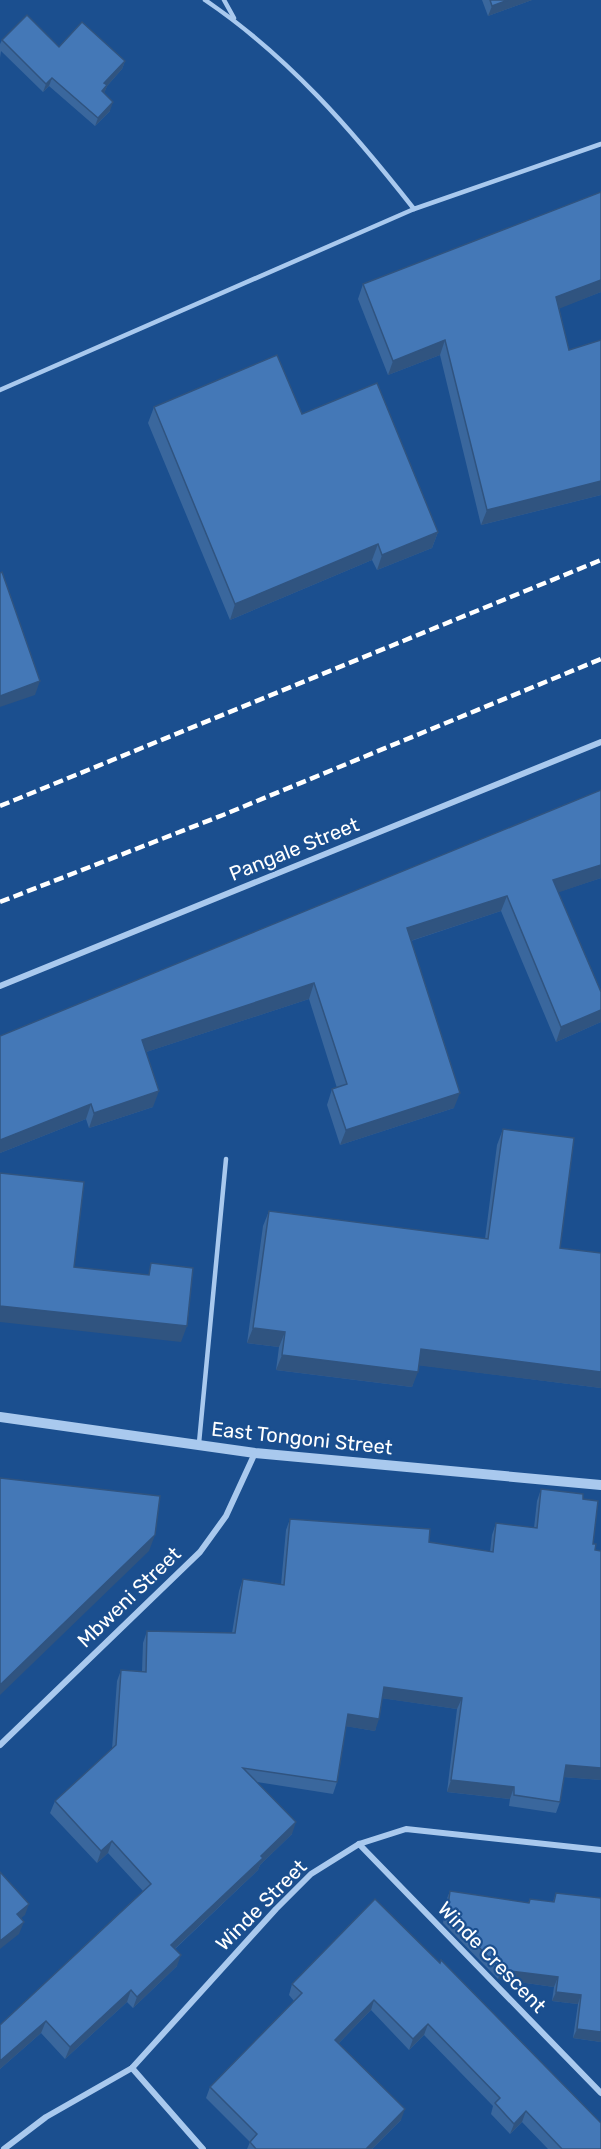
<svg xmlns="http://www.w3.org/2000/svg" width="601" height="2149" viewBox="0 0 601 2149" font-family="Rubik,sans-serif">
<rect width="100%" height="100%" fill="#1b4f8f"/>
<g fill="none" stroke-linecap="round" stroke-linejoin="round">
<g stroke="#a9c9ee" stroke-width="4.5">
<path d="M 205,0 C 288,56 352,130 414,209"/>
<path d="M 224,0 L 234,18"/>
<path d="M 0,390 L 414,209 L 601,144"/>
<path d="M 199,1443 L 226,1159"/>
</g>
<g stroke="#a9c9ee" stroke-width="6">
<path d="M 0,986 L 601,742"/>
<path d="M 0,1745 L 200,1552 L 226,1516 L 255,1453"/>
<path d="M 359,1844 L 601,2093"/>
<path d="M 132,2068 L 203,2149"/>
<path d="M 4,2149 L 46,2117 L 132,2068 L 276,1909 L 311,1874 L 359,1844 L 406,1829 L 601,1850"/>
</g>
<path stroke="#a9c9ee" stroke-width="10" d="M 0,1417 L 255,1453 L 601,1485"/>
<g stroke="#fff" stroke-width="4.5" stroke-dasharray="10 4.5" stroke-linecap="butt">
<path d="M 0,806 L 601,560"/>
<path d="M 0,902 L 223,815 L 601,659"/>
</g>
</g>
<g fill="#3a679d">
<path d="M 482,0 L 532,0 L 488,16 Z"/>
<path d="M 2,40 L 59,47 L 125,61 L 122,69 L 107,86 L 104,93 L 110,111 L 95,126 L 49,86 L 43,92 L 1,51 L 0,58 L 0,44 Z"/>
<path d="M 363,284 L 601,292 L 559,308 L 569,350 L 601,340 L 601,495 L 481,525 L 440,355 L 388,375 L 358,299 Z"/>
<path d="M 154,407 L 302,414 L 438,532 L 432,548 L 377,570 L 372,560 L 230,620 L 148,423 Z"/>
<path d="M 601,790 L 601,878 L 558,892 L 601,992 L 601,1022 L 556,1042 L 501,911 L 411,941 L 454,1108 L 340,1145 L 327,1105 L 332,1089 L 337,1088 L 309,999 L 146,1052 L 153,1107 L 89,1128 L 86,1119 L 0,1153 L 0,1036 Z"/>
<path d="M 503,1129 L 560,1248 L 601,1253 L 601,1388 L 419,1365 L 412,1387 L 276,1370 L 279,1347 L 247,1343 L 263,1226 L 269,1211 L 485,1239 L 497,1145 Z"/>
<path d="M 541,1489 L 583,1499 L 595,1550 L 601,1551 L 601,1780 L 564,1777 L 560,1802 L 556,1813 L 509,1806 L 510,1799 L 447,1792 L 457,1709 L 382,1698 L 375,1731 L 346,1726 L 337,1782 L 333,1794 L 257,1782 L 292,1834 L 260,1865 L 258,1870 L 175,1949 L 177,1966 L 133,2008 L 127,2002 L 65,2059 L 41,2033 L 0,2069 L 0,2025 L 143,1891 L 108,1853 L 97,1863 L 50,1813 L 55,1801 L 112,1749 L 117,1681 L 121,1670 L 142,1671 L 143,1643 L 147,1631 L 232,1633 L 239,1591 L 243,1579 L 281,1585 L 286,1530 L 290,1519 L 490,1552 L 492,1535 L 496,1523 L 534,1528 L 537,1501 Z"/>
<path d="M 450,1891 L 528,1903 L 530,1899 L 553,1902 L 556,1893 L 601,2042 L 573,2038 L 578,2004 L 552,2001 L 554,1987 L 498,1979 L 443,1923 L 446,1901 Z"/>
<path d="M 375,1899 L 601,2149 L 548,2149 L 522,2122 L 510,2134 L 491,2114 L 493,2106 L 424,2035 L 409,2050 L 371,2010 L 338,2044 L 401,2120 L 372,2149 L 247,2149 L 250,2142 L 206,2098 L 210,2087 L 294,2001 L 289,1995 L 292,1984 Z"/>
</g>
<g fill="#305480">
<path d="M 508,0 L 532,0 L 488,16 L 492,6 Z"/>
<path d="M 125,61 L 122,69 L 107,86 L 104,94 L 99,99 L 104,83 Z"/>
<path d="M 52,78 L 49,86 L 43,92 L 46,84 Z"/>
<path d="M 113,102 L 110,111 L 95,126 L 98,118 Z"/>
<path d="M 601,280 L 601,292 L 551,312 L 556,297 Z"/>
<path d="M 445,340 L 440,355 L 388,375 L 393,361 Z"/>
<path d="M 601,481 L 601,495 L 481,525 L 487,510 Z"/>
<path d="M 438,532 L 432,548 L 377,570 L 382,555 Z"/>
<path d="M 378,544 L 372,560 L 230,620 L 235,604 Z"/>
<path d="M 40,681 L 35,695 L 0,707 L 0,696 Z"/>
<path d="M 601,865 L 601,878 L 548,896 L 553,880 Z"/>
<path d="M 507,896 L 501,911 L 401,944 L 407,928 Z"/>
<path d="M 314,983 L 309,999 L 137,1055 L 142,1040 Z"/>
<path d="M 601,1010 L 601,1022 L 556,1042 L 561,1027 Z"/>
<path d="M 159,1091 L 153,1107 L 89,1128 L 94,1113 Z"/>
<path d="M 460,1093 L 454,1108 L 340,1145 L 346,1130 Z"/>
<path d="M 91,1104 L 86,1119 L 0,1153 L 0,1140 Z"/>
<path d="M 0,1306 L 187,1326 L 181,1342 L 0,1322 Z"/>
<path d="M 253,1328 L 285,1332 L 279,1347 L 247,1343 Z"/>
<path d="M 421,1349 L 601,1372 L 601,1388 L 415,1365 Z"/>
<path d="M 282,1355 L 418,1372 L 412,1387 L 276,1370 Z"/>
<path d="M 155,1535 L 149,1551 L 0,1695 L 0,1685 Z"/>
<path d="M 384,1687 L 462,1698 L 457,1709 L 380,1698 Z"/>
<path d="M 348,1714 L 379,1719 L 375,1731 L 344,1726 Z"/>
<path d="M 566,1765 L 601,1768 L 601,1780 L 562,1777 Z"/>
<path d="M 451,1780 L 514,1787 L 510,1799 L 447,1792 Z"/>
<path d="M 296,1822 L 292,1834 L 260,1865 L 258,1870 L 167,1956 L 171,1945 Z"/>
<path d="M 112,1841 L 108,1853 L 97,1863 L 101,1851 Z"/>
<path d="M 29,1904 L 25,1915 L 13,1925 L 17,1914 Z"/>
<path d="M 24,1922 L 19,1934 L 0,1949 L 0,1941 Z"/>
<path d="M 181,1955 L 177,1966 L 133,2008 L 137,1997 Z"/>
<path d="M 501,1970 L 558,1977 L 554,1987 L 498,1979 Z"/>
<path d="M 131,1990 L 127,2002 L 65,2059 L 70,2047 Z"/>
<path d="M 556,1992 L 581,1995 L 578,2004 L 552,2001 Z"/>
<path d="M 374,2000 L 371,2010 L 331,2051 L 335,2040 Z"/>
<path d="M 46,2021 L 41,2033 L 0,2069 L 0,2061 Z"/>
<path d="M 428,2024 L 424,2035 L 409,2050 L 413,2039 Z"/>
<path d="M 577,2029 L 601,2032 L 601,2042 L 573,2038 Z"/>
<path d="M 405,2109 L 401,2120 L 372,2149 L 366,2149 Z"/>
<path d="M 526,2111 L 522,2122 L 510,2134 L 514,2124 Z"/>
</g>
<g fill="#4478b7" stroke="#305480" stroke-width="1.5">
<path d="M 490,0 L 508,0 L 492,6 Z"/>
<path d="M 27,15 L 59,47 L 82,22 L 125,61 L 104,83 L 107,85 L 102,91 L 113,102 L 98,118 L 52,78 L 46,84 L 2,40 Z"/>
<path d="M 601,192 L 601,280 L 556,297 L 569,350 L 601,340 L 601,481 L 487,510 L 445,340 L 393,361 L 363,284 Z"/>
<path d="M 277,355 L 302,414 L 377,383 L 438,532 L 382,555 L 378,544 L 235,604 L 154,407 Z"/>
<path d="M 2,572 L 40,681 L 0,696 L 0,573 Z"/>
<path d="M 601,790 L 601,865 L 553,880 L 601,992 L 601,1010 L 561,1027 L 507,896 L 407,928 L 460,1093 L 346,1130 L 332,1089 L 347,1084 L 314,983 L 142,1040 L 159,1091 L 94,1113 L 91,1104 L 0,1140 L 0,1036 Z"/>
<path d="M 503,1129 L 574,1138 L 560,1248 L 601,1253 L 601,1372 L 421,1349 L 418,1372 L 282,1355 L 285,1332 L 253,1328 L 269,1211 L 488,1239 Z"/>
<path d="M 0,1173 L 84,1182 L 74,1267 L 149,1275 L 151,1263 L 193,1268 L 187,1326 L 0,1306 Z"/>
<path d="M 0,1478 L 160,1496 L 155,1535 L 0,1685 Z"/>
<path d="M 541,1489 L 583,1494 L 583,1499 L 598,1501 L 593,1544 L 596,1544 L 595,1550 L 601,1551 L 601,1768 L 566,1765 L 560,1802 L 514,1795 L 514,1787 L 451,1780 L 462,1698 L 384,1687 L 379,1719 L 348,1714 L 337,1782 L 243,1768 L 296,1822 L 261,1856 L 263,1858 L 171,1945 L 181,1955 L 137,1997 L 131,1990 L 70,2047 L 46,2021 L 0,2061 L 0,2025 L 151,1884 L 112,1841 L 101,1851 L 55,1801 L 116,1745 L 121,1670 L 146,1672 L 147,1631 L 235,1633 L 243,1579 L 284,1585 L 290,1519 L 430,1529 L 429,1542 L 493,1552 L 496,1523 L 537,1528 Z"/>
<path d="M 0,1872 L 29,1904 L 17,1914 L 24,1922 L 0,1941 Z"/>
<path d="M 450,1891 L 529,1903 L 530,1899 L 554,1902 L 556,1893 L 601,1898 L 601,2032 L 577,2029 L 581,1995 L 556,1992 L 558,1977 L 501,1970 L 447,1914 Z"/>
<path d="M 375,1899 L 440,1963 L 441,1960 L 601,2123 L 601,2149 L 562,2149 L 526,2111 L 514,2124 L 495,2103 L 500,2098 L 428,2024 L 413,2039 L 374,2000 L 335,2040 L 405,2109 L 366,2149 L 256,2149 L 250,2142 L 257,2134 L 210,2087 L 302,1993 L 292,1984 Z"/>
</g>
<g text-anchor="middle" stroke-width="4.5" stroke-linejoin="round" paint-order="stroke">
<g font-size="20" fill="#fff" stroke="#1b4f8f">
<text transform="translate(294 849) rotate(-22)" y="7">Pangale Street</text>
<text transform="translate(302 1438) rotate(6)" y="7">East Tongoni Street</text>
<text transform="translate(129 1597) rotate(-44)" y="7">Mbweni Street</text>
<text transform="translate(261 1905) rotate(-45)" y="7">Winde Street</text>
<text transform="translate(492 1957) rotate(46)" y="7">Winde Crescent</text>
</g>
</g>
</svg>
